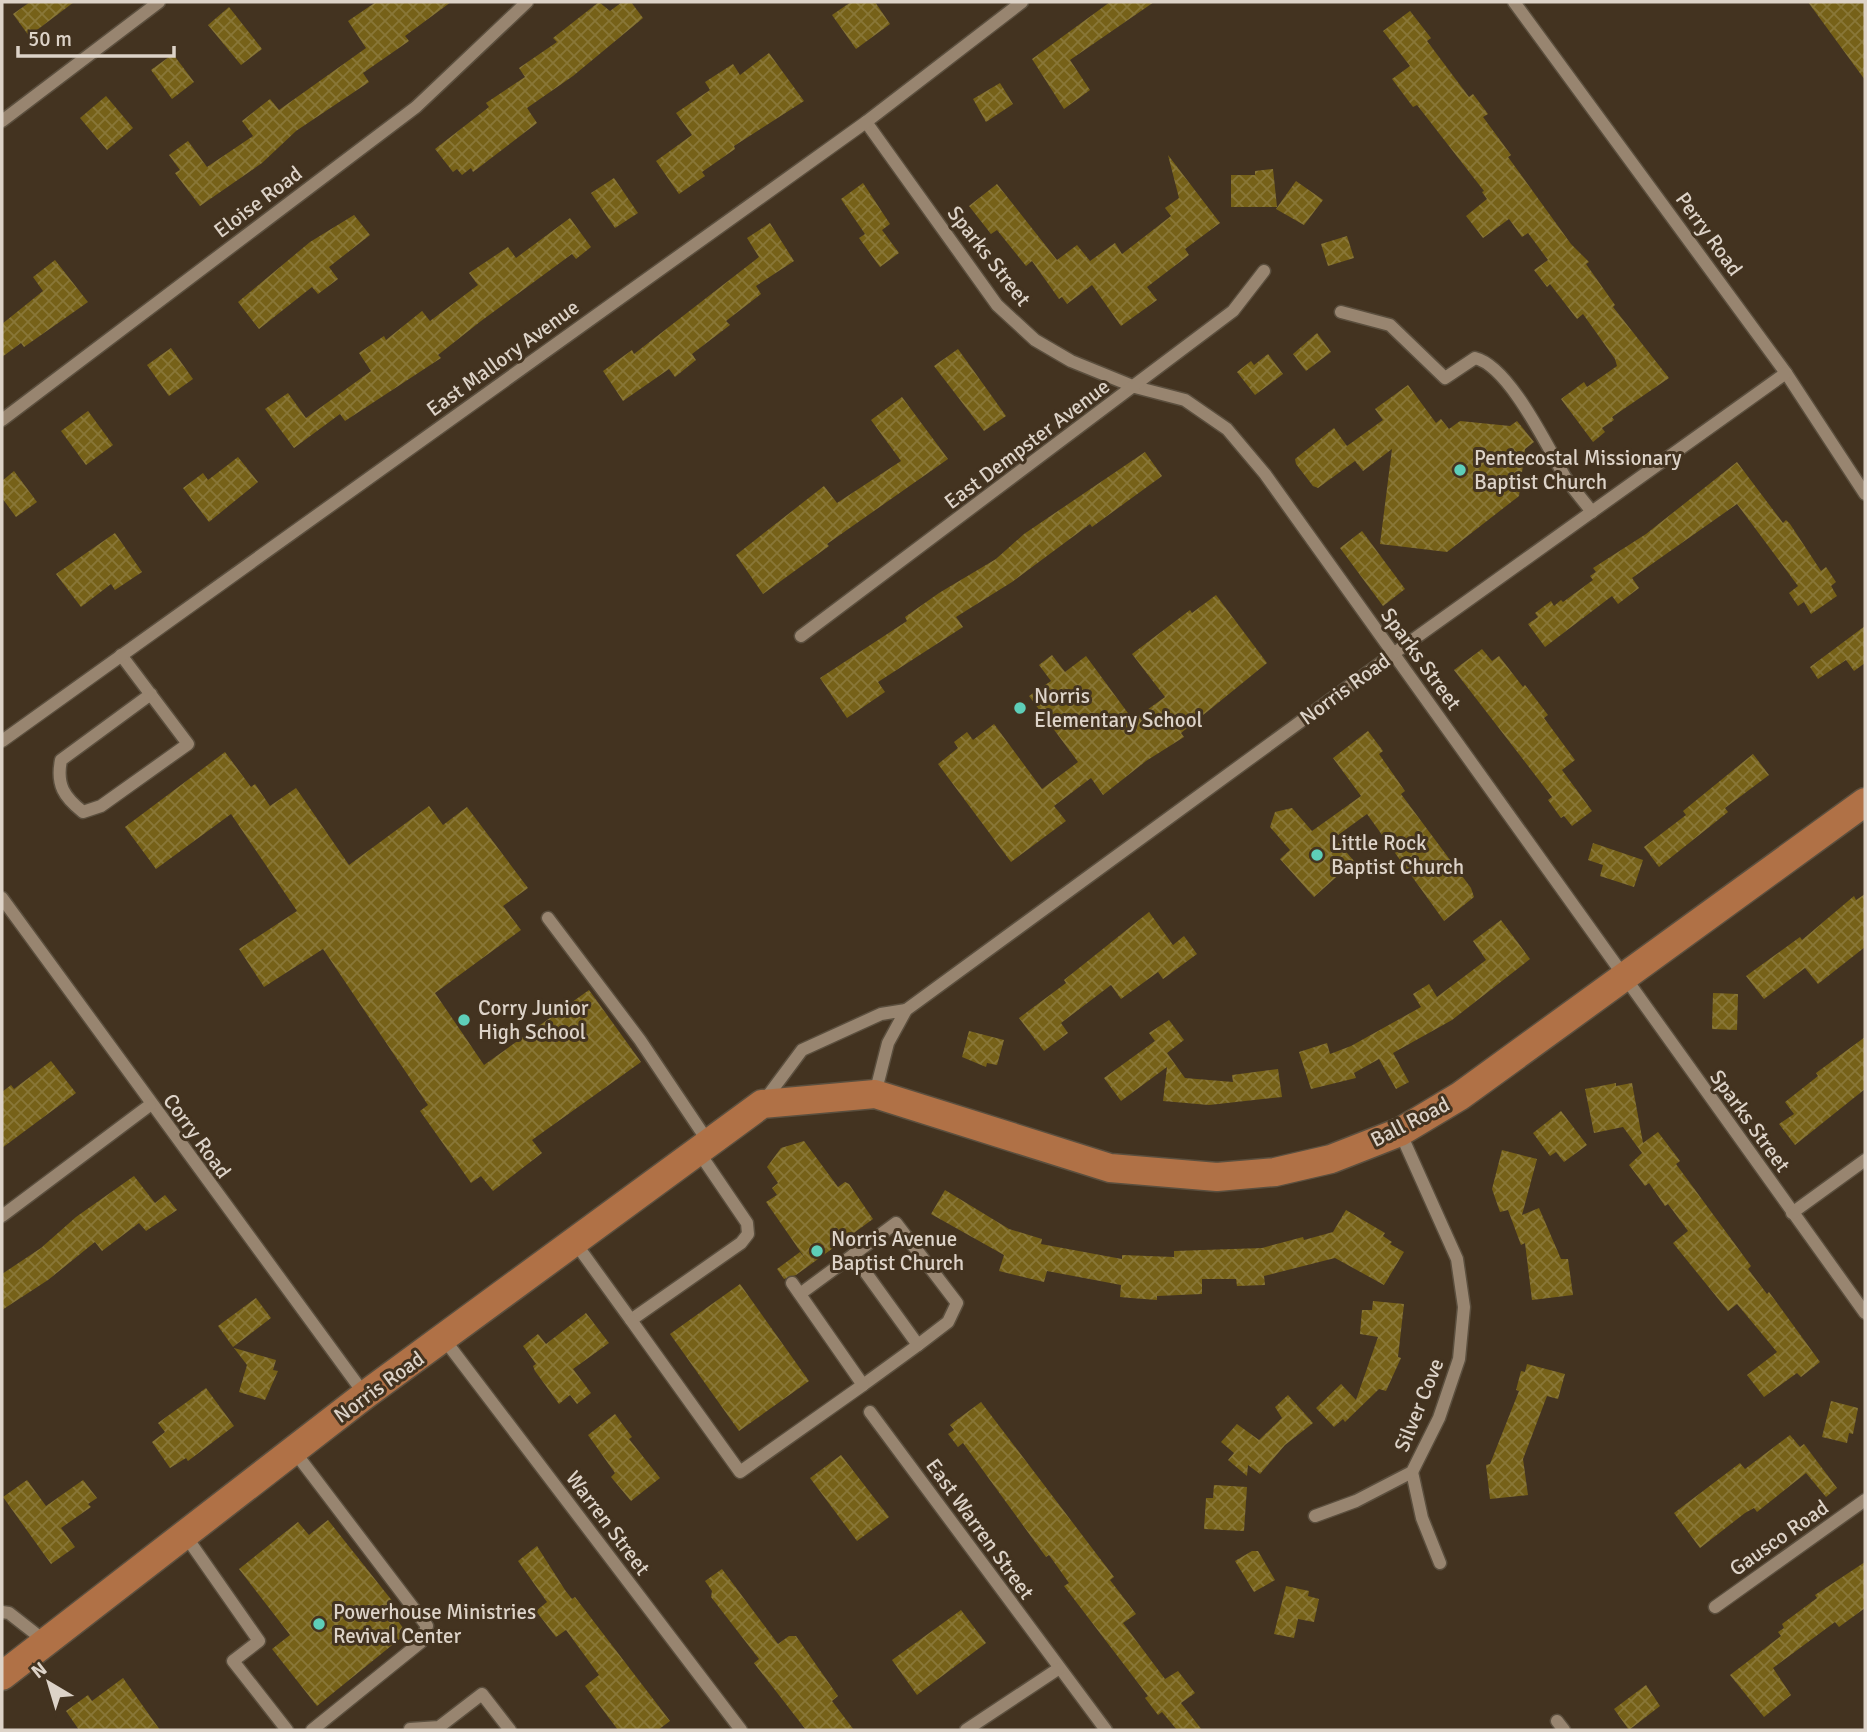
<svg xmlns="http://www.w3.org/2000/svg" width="1867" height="1732" viewBox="0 0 1867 1732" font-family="Signika,sans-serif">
<defs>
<pattern id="building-cross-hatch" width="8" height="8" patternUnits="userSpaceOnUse" patternTransform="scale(1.75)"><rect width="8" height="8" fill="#766118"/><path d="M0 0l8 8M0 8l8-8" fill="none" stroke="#897738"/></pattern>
</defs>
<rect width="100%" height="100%" fill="#433320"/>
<g fill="url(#building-cross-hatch)">
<path d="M 30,2 L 74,2 L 29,36 L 13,14 Z"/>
<path d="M 376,2 L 451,2 L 405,36 L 409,41 L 363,73 L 369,82 L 296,131 L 262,163 L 200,206 L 175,173 L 180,170 L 169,155 L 188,141 L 207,167 L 253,136 L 242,121 L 270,99 L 279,110 L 366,48 L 348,21 Z"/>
<path d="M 599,2 L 610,11 L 622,2 L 631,2 L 643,18 L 573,76 L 527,108 L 537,123 L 473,172 L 471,168 L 462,175 L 457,169 L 453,172 L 435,149 L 489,107 L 486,103 L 525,77 L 519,68 L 557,42 L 553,38 Z"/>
<path d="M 851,2 L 875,2 L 890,24 L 856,49 L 832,15 Z"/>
<path d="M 1110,2 L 1154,2 L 1070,60 L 1090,90 L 1064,109 L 1032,59 Z"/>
<path d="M 1808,2 L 1865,2 L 1865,80 Z"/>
<path d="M 229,7 L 262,49 L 241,65 L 208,25 Z"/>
<path d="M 1410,11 L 1431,38 L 1427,41 L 1469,97 L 1473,94 L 1488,114 L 1483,117 L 1511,155 L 1508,157 L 1571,244 L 1589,262 L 1586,264 L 1615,305 L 1613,307 L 1669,378 L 1612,417 L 1614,420 L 1602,428 L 1605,432 L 1593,442 L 1561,399 L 1584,382 L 1587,387 L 1617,366 L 1615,359 L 1583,314 L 1577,319 L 1550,284 L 1547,287 L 1534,270 L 1548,260 L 1528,233 L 1522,237 L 1509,219 L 1483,238 L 1466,216 L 1487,199 L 1482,192 L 1484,191 L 1417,105 L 1413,107 L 1392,79 L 1410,66 L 1383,31 Z"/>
<path d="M 769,53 L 804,101 L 734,146 L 735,149 L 702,172 L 705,176 L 679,194 L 656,161 L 692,135 L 676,113 L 710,90 L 705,82 L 733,64 L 740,75 Z"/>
<path d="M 173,54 L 194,82 L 172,99 L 151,70 Z"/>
<path d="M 1000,83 L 1013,104 L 986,122 L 973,99 Z"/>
<path d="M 106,96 L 133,128 L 107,150 L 80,118 Z"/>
<path d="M 1168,155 L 1220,223 L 1185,249 L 1189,255 L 1147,287 L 1157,300 L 1121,326 L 1092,285 L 1067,304 L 1062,297 L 1059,299 L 1032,261 L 1026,266 L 997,230 L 991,234 L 969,206 L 997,184 L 1057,260 L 1077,245 L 1090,261 L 1115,243 L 1122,254 L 1171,216 L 1165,208 L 1179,198 Z"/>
<path d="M 1273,169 L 1277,207 L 1231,207 L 1231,175 L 1255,175 L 1255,171 Z"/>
<path d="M 614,178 L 638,213 L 615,228 L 591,193 Z"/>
<path d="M 1296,181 L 1323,200 L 1304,225 L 1276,209 Z"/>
<path d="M 863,183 L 890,224 L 882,230 L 899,253 L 880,267 L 859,238 L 865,234 L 841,199 Z"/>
<path d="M 354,215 L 370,235 L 329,267 L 338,279 L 318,294 L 312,287 L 259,329 L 238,302 L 310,242 Z"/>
<path d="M 570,218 L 591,247 L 576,259 L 572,254 L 481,321 L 438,355 L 441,358 L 345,421 L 340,414 L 294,448 L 265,409 L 288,393 L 306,418 L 371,371 L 359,353 L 384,336 L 386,340 L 422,311 L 430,321 L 478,285 L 469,273 L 508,247 L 516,258 Z"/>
<path d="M 770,223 L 794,261 L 756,286 L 761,294 L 726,321 L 730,325 L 692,354 L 696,360 L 675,377 L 669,369 L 623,401 L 603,371 L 632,350 L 634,354 L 759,257 L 747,238 Z"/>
<path d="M 1347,236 L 1354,258 L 1328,266 L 1321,244 Z"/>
<path d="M 55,260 L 88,302 L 24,347 L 21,343 L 2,357 L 2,324 L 43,291 L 33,277 Z"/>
<path d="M 1317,333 L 1331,352 L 1306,371 L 1293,354 Z"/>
<path d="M 171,348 L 193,379 L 169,396 L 147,365 Z"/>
<path d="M 958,349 L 1006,416 L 984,431 L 934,366 Z"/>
<path d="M 1268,354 L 1283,374 L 1255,395 L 1237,372 L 1251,361 L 1254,365 Z"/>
<path d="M 1408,385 L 1436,423 L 1441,419 L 1449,429 L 1460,421 L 1510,426 L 1517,421 L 1534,442 L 1525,449 L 1519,496 L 1447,552 L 1380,544 L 1392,449 L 1363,471 L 1355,461 L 1318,488 L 1313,486 L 1296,464 L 1295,459 L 1334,428 L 1347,446 L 1383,420 L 1375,409 Z"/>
<path d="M 902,397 L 948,459 L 827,544 L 829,546 L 763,594 L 736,555 L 824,486 L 837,503 L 901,461 L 871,420 Z"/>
<path d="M 88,411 L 113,445 L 86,465 L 61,431 Z"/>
<path d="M 1145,452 L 1162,476 L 1092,527 L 1090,524 L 1012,582 L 956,617 L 963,627 L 878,682 L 885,692 L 847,718 L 820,678 L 907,621 L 905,617 L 939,593 L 996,559 L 1024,534 Z"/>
<path d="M 238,457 L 258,482 L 209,522 L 183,488 L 203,473 L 208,480 Z"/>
<path d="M 1737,462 L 1783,523 L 1786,520 L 1790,524 L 1821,571 L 1826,567 L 1836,582 L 1831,586 L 1837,596 L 1811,614 L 1804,602 L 1798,606 L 1789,593 L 1798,586 L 1737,504 L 1632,578 L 1639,588 L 1618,604 L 1612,596 L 1545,647 L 1528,624 L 1538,617 L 1535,613 L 1551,601 L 1554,606 L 1561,600 L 1563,602 L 1593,580 L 1590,576 L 1596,572 L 1593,568 L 1646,534 Z"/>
<path d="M 14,471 L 37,502 L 16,517 L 2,498 L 2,481 Z"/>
<path d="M 1362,531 L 1405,589 L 1383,606 L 1340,548 Z"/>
<path d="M 115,533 L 142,572 L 115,590 L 111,584 L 81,607 L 56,574 Z"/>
<path d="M 1216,595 L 1267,663 L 1181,733 L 1184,737 L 1146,761 L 1103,795 L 1091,778 L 1054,806 L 1066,821 L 1011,862 L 938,764 L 958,748 L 954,742 L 967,732 L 973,740 L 994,724 L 1042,789 L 1078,762 L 1029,696 L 1051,681 L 1039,665 L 1052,655 L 1065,672 L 1086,656 L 1133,720 L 1165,697 L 1132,654 L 1190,610 L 1192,613 Z"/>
<path d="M 1865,626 L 1865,663 L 1854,671 L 1846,660 L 1818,679 L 1810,667 Z"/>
<path d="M 1482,649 L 1492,661 L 1499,656 L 1523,687 L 1525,685 L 1548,715 L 1544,718 L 1575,760 L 1562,770 L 1592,811 L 1572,826 L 1564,816 L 1561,818 L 1548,800 L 1552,797 L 1454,670 Z"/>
<path d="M 1368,731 L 1383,751 L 1379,754 L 1405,791 L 1401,794 L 1471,888 L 1474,897 L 1444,921 L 1367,814 L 1334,838 L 1354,861 L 1314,897 L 1280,859 L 1290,850 L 1270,827 L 1275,812 L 1292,808 L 1312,831 L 1361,796 L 1333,758 Z"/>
<path d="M 225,752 L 251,787 L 255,784 L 270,806 L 296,788 L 349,865 L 429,806 L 443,825 L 467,807 L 528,888 L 503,906 L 521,930 L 435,993 L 484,1065 L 589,990 L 641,1062 L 532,1140 L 542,1153 L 493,1191 L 481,1176 L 471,1183 L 420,1111 L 428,1105 L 323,949 L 264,987 L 239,949 L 297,911 L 231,814 L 156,869 L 125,827 Z"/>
<path d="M 1753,754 L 1769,775 L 1725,808 L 1728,812 L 1659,867 L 1644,847 L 1686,815 L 1683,811 Z"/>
<path d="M 1593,843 L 1643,860 L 1634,887 L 1600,876 L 1603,865 L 1588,860 Z"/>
<path d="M 1865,894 L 1865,947 L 1818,984 L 1805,968 L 1764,999 L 1746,976 L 1800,937 L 1802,940 L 1854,896 L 1856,900 Z"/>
<path d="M 1149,912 L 1173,945 L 1184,936 L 1197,954 L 1163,979 L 1158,972 L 1121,999 L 1111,985 L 1061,1023 L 1068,1033 L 1044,1051 L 1019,1018 L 1066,983 L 1064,980 Z"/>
<path d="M 1501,920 L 1530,959 L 1452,1020 L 1393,1053 L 1409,1082 L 1396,1089 L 1379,1059 L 1354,1073 L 1356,1078 L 1311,1089 L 1299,1052 L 1327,1043 L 1330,1054 L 1351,1046 L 1421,1007 L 1413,994 L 1429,984 L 1437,997 L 1486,960 L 1473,941 Z"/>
<path d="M 1713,993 L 1738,994 L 1737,1030 L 1712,1029 Z"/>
<path d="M 1169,1020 L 1184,1040 L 1167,1053 L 1185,1078 L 1233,1082 L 1232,1075 L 1278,1069 L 1282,1097 L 1209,1105 L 1163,1101 L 1167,1067 L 1121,1101 L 1104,1078 L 1155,1041 L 1149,1033 Z"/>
<path d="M 969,1031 L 1004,1040 L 997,1065 L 987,1063 L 986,1067 L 962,1057 Z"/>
<path d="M 1865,1037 L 1865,1089 L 1795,1145 L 1779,1124 L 1794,1114 L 1785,1102 L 1818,1076 L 1816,1073 Z"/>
<path d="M 51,1061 L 76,1093 L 2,1148 L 2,1092 L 11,1085 L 14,1089 Z"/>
<path d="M 1616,1083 L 1616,1086 L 1632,1083 L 1643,1143 L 1658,1132 L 1680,1161 L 1676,1164 L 1751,1266 L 1748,1269 L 1767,1294 L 1769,1292 L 1820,1362 L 1801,1377 L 1797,1373 L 1764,1397 L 1747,1375 L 1777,1352 L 1737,1304 L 1728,1311 L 1673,1243 L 1688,1231 L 1668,1204 L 1665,1206 L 1649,1183 L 1645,1186 L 1629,1165 L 1642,1153 L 1623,1127 L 1594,1133 L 1585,1089 Z"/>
<path d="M 1561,1111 L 1587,1145 L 1564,1162 L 1556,1152 L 1550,1156 L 1533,1133 Z"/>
<path d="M 804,1141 L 838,1187 L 845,1182 L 849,1184 L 873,1219 L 796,1275 L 784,1279 L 777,1269 L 800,1252 L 807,1261 L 766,1202 L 777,1195 L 772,1188 L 778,1183 L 767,1167 L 781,1148 Z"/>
<path d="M 1502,1150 L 1537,1159 L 1522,1215 L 1539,1208 L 1561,1259 L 1568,1259 L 1573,1295 L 1532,1300 L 1525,1243 L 1521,1245 L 1508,1210 L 1500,1212 L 1492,1189 Z"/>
<path d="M 134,1176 L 155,1203 L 165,1195 L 177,1210 L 146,1231 L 139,1223 L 102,1251 L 95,1242 L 48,1280 L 2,1310 L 2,1274 L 41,1248 L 76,1217 Z"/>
<path d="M 945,1190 L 1009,1229 L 1042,1239 L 1041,1244 L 1122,1259 L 1122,1255 L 1174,1257 L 1174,1251 L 1262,1248 L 1303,1237 L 1304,1240 L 1333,1232 L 1346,1210 L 1385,1233 L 1383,1236 L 1392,1242 L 1390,1244 L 1404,1252 L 1384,1285 L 1335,1258 L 1264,1276 L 1265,1285 L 1237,1286 L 1236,1279 L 1202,1279 L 1202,1294 L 1157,1296 L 1157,1300 L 1131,1298 L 1120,1297 L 1121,1285 L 1047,1271 L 1044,1282 L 999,1271 L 1004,1255 L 931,1214 Z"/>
<path d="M 740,1284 L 809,1381 L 739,1431 L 670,1334 Z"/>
<path d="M 256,1298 L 271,1318 L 233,1347 L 218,1326 Z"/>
<path d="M 1373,1301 L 1404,1304 L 1398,1357 L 1401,1358 L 1386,1391 L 1379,1389 L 1345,1422 L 1343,1419 L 1334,1427 L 1316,1408 L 1341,1384 L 1356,1400 L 1378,1337 L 1360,1334 L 1362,1310 L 1372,1310 Z"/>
<path d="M 586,1313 L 609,1343 L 573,1369 L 591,1393 L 577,1404 L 570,1395 L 559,1404 L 535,1371 L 533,1366 L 536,1364 L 523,1346 L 538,1334 L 546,1344 Z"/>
<path d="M 234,1348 L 276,1360 L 273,1370 L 278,1371 L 265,1400 L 239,1392 L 247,1365 Z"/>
<path d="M 1527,1364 L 1565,1374 L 1558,1399 L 1547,1396 L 1523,1459 L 1528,1495 L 1490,1499 L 1486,1465 L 1490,1464 L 1519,1391 L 1516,1390 L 1521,1371 L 1525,1372 Z"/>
<path d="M 206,1388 L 234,1426 L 188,1461 L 186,1458 L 170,1468 L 152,1442 L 165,1432 L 158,1423 Z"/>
<path d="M 1288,1395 L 1313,1423 L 1285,1445 L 1260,1474 L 1248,1465 L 1247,1476 L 1228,1460 L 1234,1453 L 1221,1442 L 1237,1424 L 1259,1440 L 1282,1418 L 1275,1407 Z"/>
<path d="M 1831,1401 L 1858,1408 L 1853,1434 L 1849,1433 L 1847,1443 L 1822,1437 Z"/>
<path d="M 981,1402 L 1114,1577 L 1110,1580 L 1136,1614 L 1123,1623 L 1165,1679 L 1178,1671 L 1195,1693 L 1181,1703 L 1202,1730 L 1177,1730 L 1162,1712 L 1158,1715 L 1145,1698 L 1148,1696 L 1064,1586 L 1069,1583 L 1049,1555 L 1046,1557 L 963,1443 L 958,1447 L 948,1434 L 954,1430 L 950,1425 Z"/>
<path d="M 615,1414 L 632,1437 L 629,1439 L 660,1478 L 631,1501 L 611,1477 L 615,1473 L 588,1435 Z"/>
<path d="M 1790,1435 L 1800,1447 L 1804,1444 L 1837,1488 L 1826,1497 L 1806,1473 L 1757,1512 L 1754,1508 L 1745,1513 L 1700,1548 L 1674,1513 L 1740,1463 L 1745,1469 Z"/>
<path d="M 841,1455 L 889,1517 L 857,1541 L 810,1478 Z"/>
<path d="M 27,1480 L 46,1506 L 83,1480 L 97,1498 L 88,1504 L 91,1507 L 61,1528 L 75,1547 L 51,1564 L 3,1497 Z"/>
<path d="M 1214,1485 L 1247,1487 L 1244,1531 L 1204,1529 L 1206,1498 L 1213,1498 Z"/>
<path d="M 328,1520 L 397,1607 L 391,1612 L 407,1633 L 317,1706 L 272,1649 L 290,1635 L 239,1569 L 298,1522 L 309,1535 Z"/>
<path d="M 537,1546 L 565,1590 L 572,1599 L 575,1597 L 670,1721 L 658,1730 L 618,1730 L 585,1686 L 599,1675 L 566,1630 L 556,1637 L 536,1611 L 547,1602 L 518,1561 Z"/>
<path d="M 1252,1551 L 1258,1551 L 1275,1580 L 1254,1592 L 1235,1561 Z"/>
<path d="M 1865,1562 L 1865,1608 L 1839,1627 L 1835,1622 L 1773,1668 L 1791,1695 L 1764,1717 L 1730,1675 L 1781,1636 L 1778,1632 L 1784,1628 L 1782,1624 L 1817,1598 L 1815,1595 Z"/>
<path d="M 722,1569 L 778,1644 L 789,1636 L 796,1636 L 838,1696 L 832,1701 L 854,1730 L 806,1730 L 754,1663 L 759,1659 L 711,1597 L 712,1591 L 705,1581 Z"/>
<path d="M 1286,1586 L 1309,1591 L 1308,1596 L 1319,1599 L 1314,1622 L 1298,1619 L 1294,1638 L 1274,1634 Z"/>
<path d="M 961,1610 L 986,1643 L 917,1695 L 892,1660 Z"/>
<path d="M 123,1678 L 160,1730 L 79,1730 L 66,1711 L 88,1695 L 92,1701 Z"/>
<path d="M 1646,1685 L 1660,1706 L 1629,1730 L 1614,1709 Z"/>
</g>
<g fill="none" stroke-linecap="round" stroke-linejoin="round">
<defs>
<g id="minor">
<path d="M 1514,2 L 1786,373 L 1865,494"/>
<path d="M 2,121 L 159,2"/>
<path d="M 866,122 L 997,305 L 1035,340 L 1071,361 L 1135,387 L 1185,400 L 1227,429 L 1265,474 L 1865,1313"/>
<path d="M 1341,312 L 1390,325 L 1445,378 L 1475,358 C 1509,366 1547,446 1565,477 C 1573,489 1583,500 1592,512"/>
<path d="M 2,420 L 416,107 L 527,2"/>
<path d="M 801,636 L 1233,311 L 1264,271"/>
<path d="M 121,655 L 188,744 L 101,806 L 83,812 C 64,797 56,785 61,760 L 151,694"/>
<path d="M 2,741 L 866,122 L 1022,2"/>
<path d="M 2,898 L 365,1395"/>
<path d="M 548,918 L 640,1040 L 709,1143"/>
<path d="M 906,1010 L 1393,654 L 1786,373"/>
<path d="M 764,1101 L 802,1050 L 881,1014 L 906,1010 L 888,1043 L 875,1094"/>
<path d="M 1792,1213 L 1865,1160"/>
<path d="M 2,1216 L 150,1105"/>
<path d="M 574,1241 L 631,1320 L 741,1243 L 748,1234 L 747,1223 L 698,1151"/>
<path d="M 853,1255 L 896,1223 L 957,1303 L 948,1322 L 918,1345"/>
<path d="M 800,1294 L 853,1255 L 918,1345 L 863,1385"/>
<path d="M 631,1320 L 740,1472 L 863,1385 L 792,1283"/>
<path d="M 444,1339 L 741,1730"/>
<path d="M 870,1412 L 1106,1730"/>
<path d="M 294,1451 L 427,1626 L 421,1642 L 312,1730"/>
<path d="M 1412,1472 L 1422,1518 L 1440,1563"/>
<path d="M 1315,1516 L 1356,1501 L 1412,1472 L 1439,1418 L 1459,1359 L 1464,1307 L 1457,1259 L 1400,1132"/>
<path d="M 185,1535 L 259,1641 L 233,1661 L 287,1730"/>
<path d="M 1715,1607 L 1865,1500"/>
<path d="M 2,1612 L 9,1613 L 46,1642"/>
<path d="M 1557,1721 L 1564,1730"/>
<path d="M 410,1729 L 439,1727 L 482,1694 L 510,1730"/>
<path d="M 966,1730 L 1058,1669"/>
</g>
<path id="major" d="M 2,1676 L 365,1395 L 762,1104 L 875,1094 L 1110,1168 L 1217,1177 L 1275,1172 L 1331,1159 L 1400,1132 L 1460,1096 L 1865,802"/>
</defs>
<use href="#minor" stroke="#5b4f3e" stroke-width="15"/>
<use href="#major" stroke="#5b4f3e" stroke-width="31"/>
<use href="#minor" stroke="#988570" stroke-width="12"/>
<use href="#major" stroke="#b07146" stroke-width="28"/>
</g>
<g fill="#5eceb8" stroke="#433320" stroke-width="2.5">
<circle cx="1460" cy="470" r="7"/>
<circle cx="1020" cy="708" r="7"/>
<circle cx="1317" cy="855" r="7"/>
<circle cx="464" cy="1020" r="7"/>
<circle cx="817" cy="1251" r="7"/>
<circle cx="319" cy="1624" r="7"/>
</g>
<g text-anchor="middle" stroke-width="6" stroke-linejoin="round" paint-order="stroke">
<g font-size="21" fill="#ddd3c8" stroke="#433320">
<text transform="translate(258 202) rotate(-37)" y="7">Eloise Road</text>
<text transform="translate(1709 234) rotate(54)" y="7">Perry Road</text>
<text transform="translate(989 256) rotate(52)" y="7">Sparks Street</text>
<text transform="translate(503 358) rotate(-36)" y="7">East Mallory Avenue</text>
<text transform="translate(1027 444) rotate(-37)" y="7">East Dempster Avenue</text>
<text transform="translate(1421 659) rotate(54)" y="7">Sparks Street</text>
<text transform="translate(1345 689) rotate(-36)" y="7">Norris Road</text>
<text transform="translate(1750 1121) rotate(54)" y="7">Sparks Street</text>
<text transform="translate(1410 1122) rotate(-27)" y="7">Ball Road</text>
<text transform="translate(197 1136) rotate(54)" y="7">Corry Road</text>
<text transform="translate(379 1387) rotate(-36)" y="7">Norris Road</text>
<text transform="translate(1419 1405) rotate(-68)" y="7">Silver Cove</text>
<text transform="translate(608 1523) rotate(53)" y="7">Warren Street</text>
<text transform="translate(980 1529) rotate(54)" y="7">East Warren Street</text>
<text transform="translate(1779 1538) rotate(-35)" y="7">Gausco Road</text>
</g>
<g font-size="21" fill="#ddd3c8" stroke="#433320" text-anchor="start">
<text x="1474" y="465">Pentecostal Missionary<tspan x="1474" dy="24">Baptist Church</tspan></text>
<text x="1034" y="703">Norris<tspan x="1034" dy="24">Elementary School</tspan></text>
<text x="1331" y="850">Little Rock<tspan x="1331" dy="24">Baptist Church</tspan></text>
<text x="478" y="1015">Corry Junior<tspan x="478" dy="24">High School</tspan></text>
<text x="831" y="1246">Norris Avenue<tspan x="831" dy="24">Baptist Church</tspan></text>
<text x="333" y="1619">Powerhouse Ministries<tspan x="333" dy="24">Revival Center</tspan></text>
</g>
</g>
<rect width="1867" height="1732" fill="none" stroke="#ddd3c8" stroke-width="7"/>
<g transform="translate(49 1683) rotate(322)" stroke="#433320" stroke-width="5" paint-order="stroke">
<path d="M0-5L12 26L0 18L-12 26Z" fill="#ddd3c8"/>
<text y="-10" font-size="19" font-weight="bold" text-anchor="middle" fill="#ddd3c8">N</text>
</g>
<path d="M18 46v10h156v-10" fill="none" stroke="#ddd3c8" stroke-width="3.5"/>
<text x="28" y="46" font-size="21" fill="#ddd3c8" stroke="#433320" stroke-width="5" paint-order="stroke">50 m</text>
</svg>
